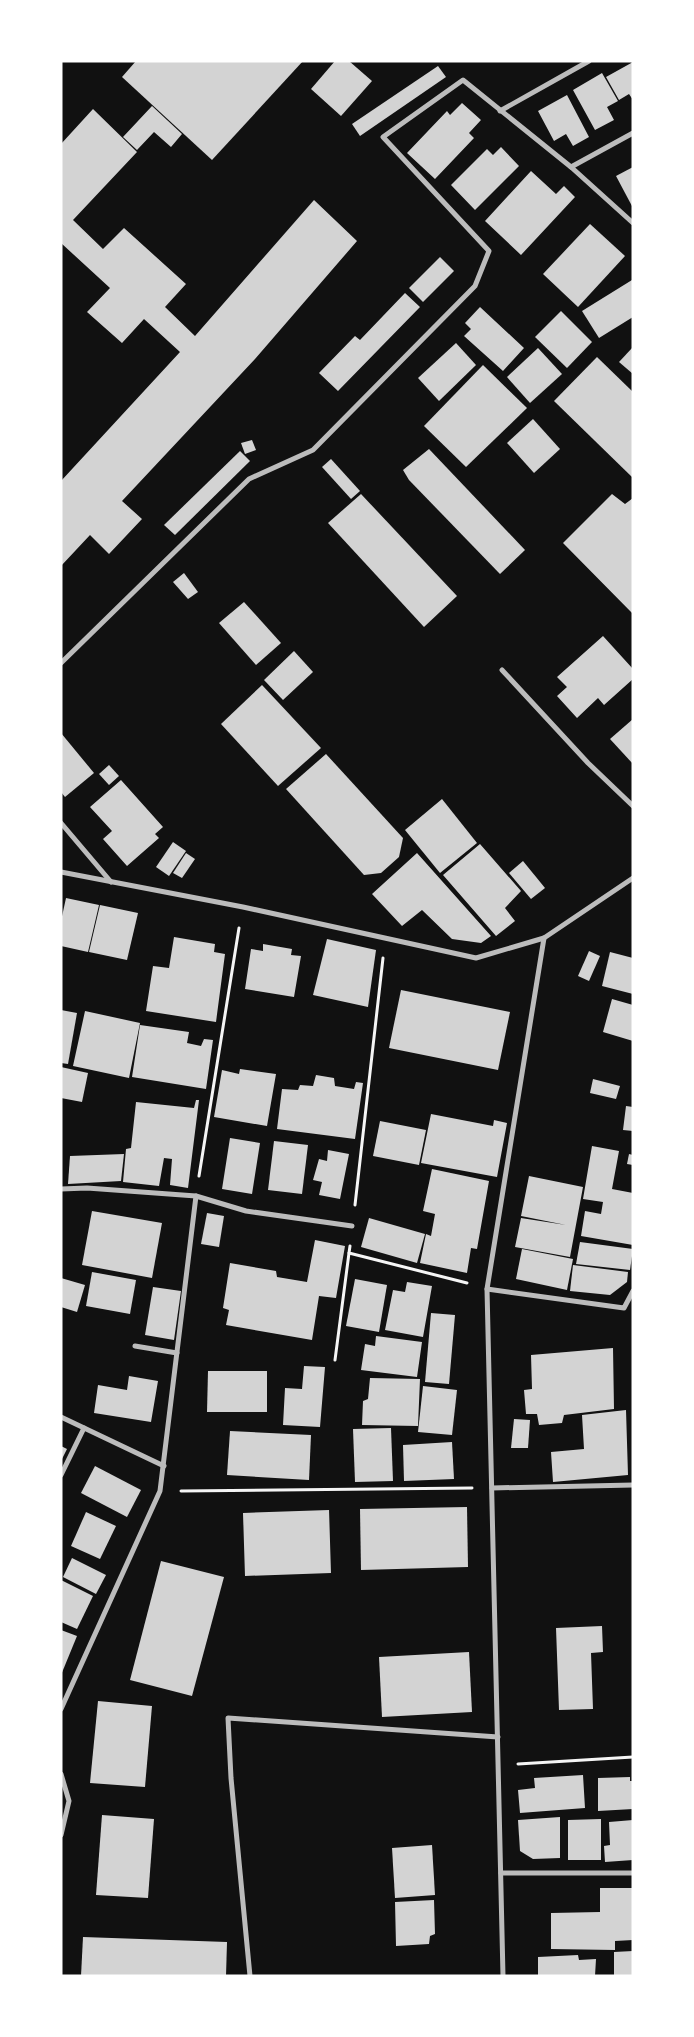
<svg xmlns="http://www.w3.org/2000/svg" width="694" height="2037" viewBox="0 0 694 2037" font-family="'Golos Text',sans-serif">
<rect width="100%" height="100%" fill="#111"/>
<g fill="#d3d3d3">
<path d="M 136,61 L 303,61 L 212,160 L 122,77 Z"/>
<path d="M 335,61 L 349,61 L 372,81 L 341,116 L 311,89 Z"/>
<path d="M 633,62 L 633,100 L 629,94 L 619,100 L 606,77 Z"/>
<path d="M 438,66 L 446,77 L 360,136 L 352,124 Z"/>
<path d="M 602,73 L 618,101 L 607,107 L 614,120 L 595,130 L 573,90 Z"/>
<path d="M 567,95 L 589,137 L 573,146 L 566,134 L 554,141 L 538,111 Z"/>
<path d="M 462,103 L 481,120 L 469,133 L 474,138 L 435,179 L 407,153 L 447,111 L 450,115 Z"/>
<path d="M 152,106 L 182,134 L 171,147 L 154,132 L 137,150 L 123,137 Z"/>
<path d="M 93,109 L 137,152 L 73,220 L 103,249 L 124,228 L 186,284 L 165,307 L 195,336 L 314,200 L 357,241 L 255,359 L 122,501 L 142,519 L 109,554 L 90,535 L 61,566 L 61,481 L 180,352 L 144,319 L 122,343 L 87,312 L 110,288 L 61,243 L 61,144 Z"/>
<path d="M 501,147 L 519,166 L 475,210 L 451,185 L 487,149 L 493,155 Z"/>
<path d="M 633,167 L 633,208 L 616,176 Z"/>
<path d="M 531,171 L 556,194 L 564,186 L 575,197 L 521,255 L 485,221 Z"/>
<path d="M 590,224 L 625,256 L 578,307 L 543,274 Z"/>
<path d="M 440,257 L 454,271 L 423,302 L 409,288 Z"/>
<path d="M 632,280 L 633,317 L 599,338 L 582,311 Z"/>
<path d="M 405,293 L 420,307 L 338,391 L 319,373 L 355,336 L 360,340 Z"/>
<path d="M 480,307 L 524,348 L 503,371 L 464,336 L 471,329 L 465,323 Z"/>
<path d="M 561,311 L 592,342 L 567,368 L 535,337 Z"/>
<path d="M 456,343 L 476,365 L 439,401 L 418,378 Z"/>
<path d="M 633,347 L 633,374 L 619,362 Z"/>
<path d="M 538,348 L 562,374 L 530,403 L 507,377 Z"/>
<path d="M 597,357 L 633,392 L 633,478 L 554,401 Z"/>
<path d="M 483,365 L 527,408 L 466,467 L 424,426 Z"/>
<path d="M 533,419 L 560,449 L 534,473 L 507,443 Z"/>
<path d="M 252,440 L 256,450 L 245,454 L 241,443 Z"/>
<path d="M 429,449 L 525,550 L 500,574 L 409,480 L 403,470 Z"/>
<path d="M 240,451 L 250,461 L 175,535 L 164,525 Z"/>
<path d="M 331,459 L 360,491 L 351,499 L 322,467 Z"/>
<path d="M 361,494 L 457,596 L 424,627 L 328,523 Z"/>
<path d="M 612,494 L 625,504 L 633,498 L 633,614 L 563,543 Z"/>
<path d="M 184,573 L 198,592 L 188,599 L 173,582 Z"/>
<path d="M 244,602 L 281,643 L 256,665 L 219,623 Z"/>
<path d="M 603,636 L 633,669 L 633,679 L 604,705 L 598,698 L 577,718 L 557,696 L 567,687 L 557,677 Z"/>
<path d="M 294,651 L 313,672 L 283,700 L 264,680 Z"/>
<path d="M 262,685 L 321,748 L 278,786 L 221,724 Z"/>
<path d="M 633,719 L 633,764 L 610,739 Z"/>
<path d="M 61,733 L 94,773 L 65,797 L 61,792 Z"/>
<path d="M 326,754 L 403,838 L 399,857 L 381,873 L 364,875 L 286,789 Z"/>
<path d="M 109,765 L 119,776 L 109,785 L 99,774 Z"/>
<path d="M 121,780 L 163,827 L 155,834 L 159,838 L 127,866 L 103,839 L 112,831 L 90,807 Z"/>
<path d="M 442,799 L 477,843 L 440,873 L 405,830 Z"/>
<path d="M 173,842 L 186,851 L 169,876 L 156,867 Z"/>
<path d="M 480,844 L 521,891 L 505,908 L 515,921 L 496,936 L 443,875 Z"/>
<path d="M 186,853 L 195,859 L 182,878 L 173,873 Z"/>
<path d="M 417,853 L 491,936 L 481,943 L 452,939 L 422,910 L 402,926 L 372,894 Z"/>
<path d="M 523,861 L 545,888 L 531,899 L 509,873 Z"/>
<path d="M 66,898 L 99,905 L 88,952 L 61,946 L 61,921 Z"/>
<path d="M 100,905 L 138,913 L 127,960 L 89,952 Z"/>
<path d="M 174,937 L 215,944 L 214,952 L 225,954 L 216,1022 L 146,1011 L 153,966 L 169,968 Z"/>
<path d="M 327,939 L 376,950 L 368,1007 L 313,995 Z"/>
<path d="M 263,944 L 292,949 L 291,955 L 301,956 L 294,997 L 245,989 L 251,949 L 263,951 Z"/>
<path d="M 589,951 L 600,956 L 589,981 L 578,976 Z"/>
<path d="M 610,952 L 633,958 L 633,994 L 602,986 Z"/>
<path d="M 401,990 L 510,1012 L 498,1070 L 389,1048 Z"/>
<path d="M 612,999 L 633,1005 L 633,1041 L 603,1032 Z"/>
<path d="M 61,1010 L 77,1013 L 68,1064 L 61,1063 Z"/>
<path d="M 85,1011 L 140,1023 L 129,1078 L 73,1066 Z"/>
<path d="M 140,1025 L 189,1032 L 187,1043 L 201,1046 L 204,1039 L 213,1040 L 206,1089 L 132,1077 Z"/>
<path d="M 61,1067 L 88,1073 L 82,1102 L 61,1098 Z"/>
<path d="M 240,1069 L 276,1074 L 267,1126 L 214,1117 L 222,1070 L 239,1074 Z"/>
<path d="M 316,1075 L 334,1078 L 335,1086 L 354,1089 L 356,1082 L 363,1083 L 355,1139 L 277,1129 L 282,1089 L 298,1090 L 300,1085 L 313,1086 Z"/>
<path d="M 593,1079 L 620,1086 L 616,1099 L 590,1093 Z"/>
<path d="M 196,1100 L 199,1100 L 188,1188 L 170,1185 L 172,1159 L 164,1158 L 159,1186 L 123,1182 L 126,1149 L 131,1148 L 136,1102 L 194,1108 Z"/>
<path d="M 626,1106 L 633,1107 L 633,1131 L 623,1130 Z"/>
<path d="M 431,1114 L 493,1126 L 494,1120 L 507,1123 L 497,1177 L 421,1163 Z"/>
<path d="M 380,1121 L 426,1130 L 419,1165 L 373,1156 Z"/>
<path d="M 230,1138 L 260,1143 L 252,1194 L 222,1189 Z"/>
<path d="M 274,1141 L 308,1145 L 302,1194 L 268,1190 Z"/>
<path d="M 592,1146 L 619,1151 L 612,1189 L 633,1193 L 633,1245 L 581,1236 L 585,1211 L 601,1214 L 603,1202 L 583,1199 Z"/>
<path d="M 328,1150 L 349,1154 L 340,1199 L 319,1195 L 322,1182 L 313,1180 L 319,1159 L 327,1161 Z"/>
<path d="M 124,1154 L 121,1181 L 68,1184 L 70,1156 Z"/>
<path d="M 629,1154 L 633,1155 L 633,1165 L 627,1164 Z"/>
<path d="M 432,1169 L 489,1181 L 477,1249 L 471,1248 L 467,1273 L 420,1263 L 426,1234 L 431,1236 L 435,1214 L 423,1211 Z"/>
<path d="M 529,1176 L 583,1187 L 570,1257 L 515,1247 L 521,1218 L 566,1225 L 521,1216 Z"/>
<path d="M 92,1211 L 162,1223 L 152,1278 L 82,1265 Z"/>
<path d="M 207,1213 L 224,1216 L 219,1247 L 201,1244 Z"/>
<path d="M 369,1218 L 425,1234 L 417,1263 L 361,1247 Z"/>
<path d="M 315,1240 L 345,1246 L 336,1298 L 319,1296 L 312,1340 L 226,1325 L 229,1310 L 223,1308 L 230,1263 L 276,1271 L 277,1277 L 307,1282 Z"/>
<path d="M 580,1242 L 633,1249 L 630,1270 L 576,1264 Z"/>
<path d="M 522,1249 L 573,1259 L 567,1290 L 516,1279 Z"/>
<path d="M 573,1265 L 628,1272 L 627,1282 L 610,1295 L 570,1291 Z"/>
<path d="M 92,1272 L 136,1280 L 130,1314 L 86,1306 Z"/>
<path d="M 61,1278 L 85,1285 L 77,1312 L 61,1307 Z"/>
<path d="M 355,1279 L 387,1285 L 379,1332 L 346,1326 Z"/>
<path d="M 407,1282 L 432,1286 L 423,1337 L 385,1330 L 393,1290 L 405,1292 Z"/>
<path d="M 153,1287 L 181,1291 L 174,1340 L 145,1335 Z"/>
<path d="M 431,1313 L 455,1315 L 449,1384 L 425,1382 Z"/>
<path d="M 376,1336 L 422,1342 L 417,1377 L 361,1370 L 365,1344 L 375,1346 Z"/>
<path d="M 613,1348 L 614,1409 L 564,1415 L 562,1423 L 539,1425 L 537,1414 L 526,1414 L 524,1390 L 532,1389 L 531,1355 Z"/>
<path d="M 304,1366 L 325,1367 L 320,1427 L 283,1425 L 285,1388 L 302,1389 Z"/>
<path d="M 208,1371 L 267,1371 L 267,1412 L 207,1412 Z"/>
<path d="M 129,1376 L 158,1381 L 151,1422 L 94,1413 L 98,1385 L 127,1390 Z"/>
<path d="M 370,1378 L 420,1379 L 418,1426 L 362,1425 L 363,1401 L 368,1399 Z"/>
<path d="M 423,1386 L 457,1390 L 452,1435 L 418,1432 Z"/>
<path d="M 626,1410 L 628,1475 L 553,1482 L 551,1452 L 584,1449 L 582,1415 Z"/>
<path d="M 514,1419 L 530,1420 L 528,1448 L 511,1448 Z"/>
<path d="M 391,1428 L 393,1481 L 355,1482 L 353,1429 Z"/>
<path d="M 230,1431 L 311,1435 L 309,1480 L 227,1475 Z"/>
<path d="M 452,1442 L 454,1479 L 404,1481 L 403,1445 Z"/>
<path d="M 61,1446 L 67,1449 L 61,1461 Z"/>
<path d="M 95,1466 L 141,1490 L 127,1517 L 81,1493 Z"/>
<path d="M 467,1507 L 468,1567 L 361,1570 L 360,1509 Z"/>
<path d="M 329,1510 L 331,1573 L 245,1576 L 243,1513 Z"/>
<path d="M 86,1512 L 116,1526 L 100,1559 L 71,1546 Z"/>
<path d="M 72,1558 L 106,1575 L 96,1594 L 63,1577 Z"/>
<path d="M 161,1561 L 224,1577 L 192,1696 L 130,1680 Z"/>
<path d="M 61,1580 L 93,1596 L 77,1629 L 61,1622 Z"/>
<path d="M 602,1626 L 603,1652 L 591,1653 L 593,1709 L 559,1710 L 556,1628 Z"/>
<path d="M 61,1630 L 77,1636 L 61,1675 Z"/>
<path d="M 469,1652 L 472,1712 L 382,1717 L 379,1657 Z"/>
<path d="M 98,1701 L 152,1706 L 145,1787 L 90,1783 Z"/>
<path d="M 583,1775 L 585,1808 L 520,1813 L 518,1790 L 535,1788 L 534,1778 Z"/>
<path d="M 630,1777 L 630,1781 L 633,1781 L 633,1809 L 598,1811 L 598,1778 Z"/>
<path d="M 102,1815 L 154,1819 L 148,1898 L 96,1895 Z"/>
<path d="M 560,1817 L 560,1858 L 533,1859 L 520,1851 L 518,1820 Z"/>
<path d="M 601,1819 L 601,1860 L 568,1860 L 568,1820 Z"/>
<path d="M 633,1820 L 633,1860 L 605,1862 L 604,1846 L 610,1845 L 609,1822 Z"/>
<path d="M 432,1845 L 435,1895 L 395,1898 L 392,1848 Z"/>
<path d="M 600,1888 L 633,1888 L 633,1940 L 615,1941 L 615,1950 L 551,1949 L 551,1913 L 600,1912 Z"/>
<path d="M 434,1900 L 435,1934 L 430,1936 L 429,1944 L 396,1946 L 395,1902 Z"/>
<path d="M 83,1937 L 227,1942 L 226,1976 L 81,1976 Z"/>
<path d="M 633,1951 L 633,1976 L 614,1976 L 614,1952 Z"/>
<path d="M 578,1955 L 579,1960 L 596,1959 L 595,1976 L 538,1976 L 538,1957 Z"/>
</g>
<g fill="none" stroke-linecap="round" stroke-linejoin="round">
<g stroke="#f5f5f5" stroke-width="3">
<path d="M 199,1176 L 239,928"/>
<path d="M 355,1205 L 383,958"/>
<path d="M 350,1246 L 349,1253 L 467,1283"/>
<path d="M 335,1360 L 349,1253"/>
<path d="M 181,1491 L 472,1488"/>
<path d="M 518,1764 L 633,1757"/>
</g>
<g stroke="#bcbcbc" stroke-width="5">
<path d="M 500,111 L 589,61"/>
<path d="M 633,133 L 571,167 L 633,223"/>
<path d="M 61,663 L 249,479 L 313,450 L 475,286 L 489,251 L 383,137 L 463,80 L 571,167"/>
<path d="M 502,670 L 588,763 L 633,806"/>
<path d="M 61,823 L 111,882"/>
<path d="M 61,872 L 243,907 L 476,958 L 544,938 L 633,878"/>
<path d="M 61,1189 L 87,1188 L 196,1196 L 246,1211 L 352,1226"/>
<path d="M 487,1289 L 624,1308 L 633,1291"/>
<path d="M 135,1346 L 177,1353"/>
<path d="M 61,1417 L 164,1466"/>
<path d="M 61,1475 L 84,1428"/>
<path d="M 492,1488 L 633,1485"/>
<path d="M 61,1709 L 160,1491 L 196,1196"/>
<path d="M 61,1774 L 69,1801 L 61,1835"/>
<path d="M 501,1873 L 633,1873"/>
<path d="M 250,1976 L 231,1778 L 228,1718 L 498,1737"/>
<path d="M 503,1976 L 487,1289 L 544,938"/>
</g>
</g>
<rect width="694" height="2037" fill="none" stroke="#ffffff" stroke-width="125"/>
</svg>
